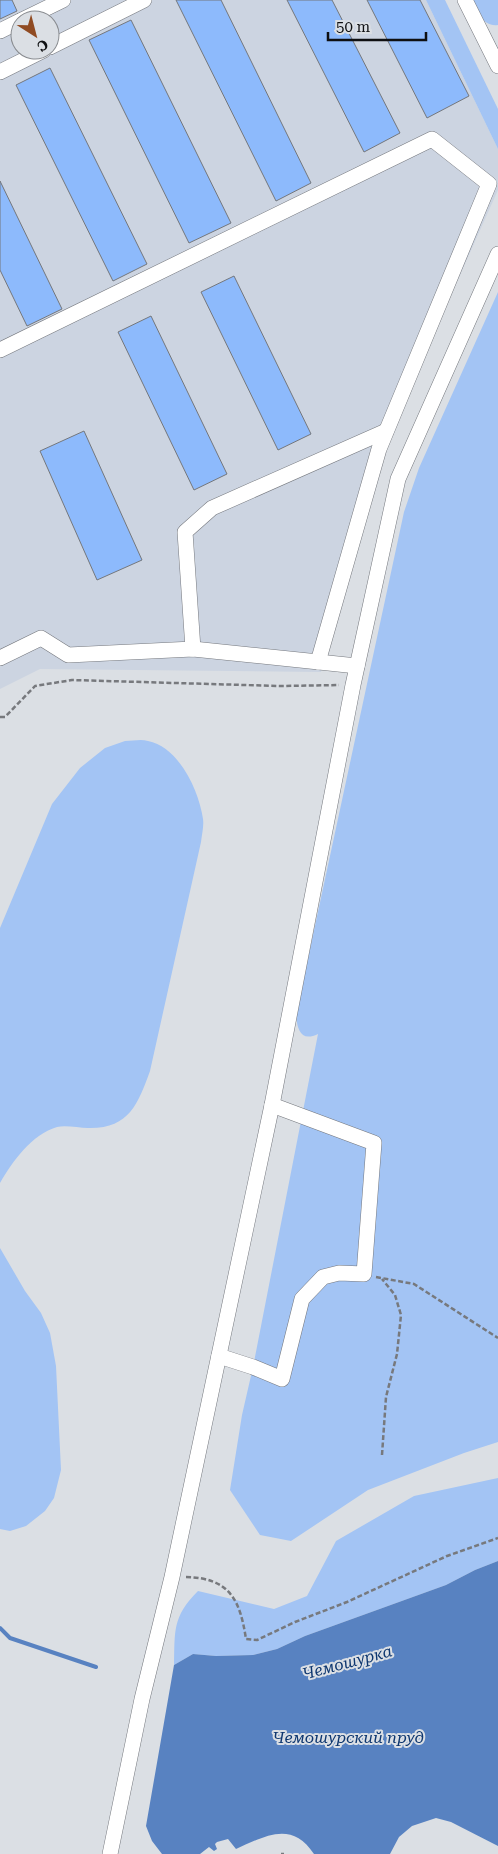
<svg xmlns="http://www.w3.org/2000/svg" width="498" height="1854" viewBox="0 0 498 1854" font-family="'Roboto Serif',serif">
<rect width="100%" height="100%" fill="#dbdfe4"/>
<path fill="#ccd4e1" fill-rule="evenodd" d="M 0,0 L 426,0 L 498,149 L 498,190 L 372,472 L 321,672 L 40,669 L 0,689 ZM 20,20 L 50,20 L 50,50 L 20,50 Z"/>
<g fill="#a3c4f4">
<path d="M 426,0 L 445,0 L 498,109 L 498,149 Z"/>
<path d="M 471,0 L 498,0 L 498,25 C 483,27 477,11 471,0 Z"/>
<path d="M 498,292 L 498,1442 L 464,1453 L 368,1490 L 291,1541 L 260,1535 L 230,1490 L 242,1415 L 253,1367 L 318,1034 C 301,1042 297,1030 296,1014 L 404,512 L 419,468 Z"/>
<path d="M 125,741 C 133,741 141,739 148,741 C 179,747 199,791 203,819 C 204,826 202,834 201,842 L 150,1071 C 138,1104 129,1129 88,1128 C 79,1128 66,1125 57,1127 C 31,1135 13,1161 0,1183 L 0,928 L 52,804 L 80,768 L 105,748 Z"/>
<path d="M 0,1248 L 25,1291 L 41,1313 L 50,1333 L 56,1366 L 61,1470 L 54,1498 L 45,1511 L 26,1526 L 10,1531 L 0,1529 Z"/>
<path d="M 498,1478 L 498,1561 L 475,1570 L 446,1585 L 305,1636 L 277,1649 L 253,1655 L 216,1656 L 193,1654 L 174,1665 C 175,1631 172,1617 198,1591 L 274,1609 L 307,1596 L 336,1541 L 414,1496 Z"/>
</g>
<path fill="#5882c1" d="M 498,1561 L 498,1846 L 451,1822 L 436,1818 L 412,1826 L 399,1837 L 390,1854 L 314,1854 C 292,1820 265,1836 236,1849 L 228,1839 L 217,1842 L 215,1844 L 217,1849 L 214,1851 L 209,1847 L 200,1854 L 162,1854 L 152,1841 L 146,1826 L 174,1665 L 193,1654 L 216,1656 L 253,1655 L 277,1649 L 305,1636 L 446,1585 L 475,1570 Z"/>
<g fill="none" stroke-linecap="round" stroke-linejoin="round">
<path stroke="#5882c1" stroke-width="4" d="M 0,1628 L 10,1638 L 96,1667"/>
</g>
<g fill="#8dbafc" stroke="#74777c">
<path d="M 0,0 L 12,0 L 17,11 L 0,19 Z"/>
<path d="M 176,0 L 221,0 L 311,183 L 276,201 Z"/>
<path d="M 287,0 L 332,0 L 400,133 L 364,152 Z"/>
<path d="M 367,0 L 420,0 L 469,96 L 427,118 Z"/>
<path d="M 131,20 L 231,223 L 189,243 L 89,40 Z"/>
<path d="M 50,68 L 147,264 L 113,281 L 16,85 Z"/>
<path d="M 0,181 L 62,309 L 27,326 L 0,270 Z"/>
<path d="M 234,276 L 311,434 L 278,450 L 201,292 Z"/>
<path d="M 151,316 L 227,474 L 194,490 L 118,332 Z"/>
<path d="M 84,431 L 142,560 L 97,580 L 40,451 Z"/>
</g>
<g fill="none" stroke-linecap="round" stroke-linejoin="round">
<defs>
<g id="minor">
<path d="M 465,0 L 498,66"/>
<path d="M 22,20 L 63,0"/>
<path d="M 0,31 L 20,21"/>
<path d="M 50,47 L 144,0"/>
<path d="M 0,72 L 44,50"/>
<path d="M 0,350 L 432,139 L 489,184 L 379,449 L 318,662"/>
<path d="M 193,649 L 185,532 L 212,508 L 386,431"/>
<path d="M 0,658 L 41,638 L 68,655 L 193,649 L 357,666"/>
<path d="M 219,1356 L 253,1367 L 282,1379 L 302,1299 L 323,1277 L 339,1273 L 364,1274 L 374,1143 L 272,1105"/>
<path d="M 110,1854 L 142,1699 L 172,1577 L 272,1105 L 353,685 L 398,479 L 498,254"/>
</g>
</defs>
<use href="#minor" stroke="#75787e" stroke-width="16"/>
<g stroke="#77797d" stroke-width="2.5" stroke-dasharray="5 2.5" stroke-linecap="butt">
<path d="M 0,717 L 5,717 L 35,686 L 72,680 L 279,686 L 339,685"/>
<path d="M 376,1277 L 414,1284 L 498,1338"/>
<path d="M 382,1455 L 386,1397 L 397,1354 L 401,1315 L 395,1295 L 382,1279"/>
<path d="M 186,1577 C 230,1578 240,1600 246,1639 L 257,1640 L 295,1622 L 347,1602 L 447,1556 L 498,1538"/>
<path d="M 281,1854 L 284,1854"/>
</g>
<use href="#minor" stroke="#fff" stroke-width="15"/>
</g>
<g text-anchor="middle" stroke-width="4" stroke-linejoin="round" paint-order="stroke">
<g font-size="16" font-style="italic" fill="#0d366f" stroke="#dbdfe4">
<text transform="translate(347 1662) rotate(-15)" y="6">Чемошурка</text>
<text x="348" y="1743">Чемошурский пруд</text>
</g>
</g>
<g transform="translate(35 35) rotate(144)"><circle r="24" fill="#dbdfe4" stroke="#898c90"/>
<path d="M0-4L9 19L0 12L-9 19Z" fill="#904b22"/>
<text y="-8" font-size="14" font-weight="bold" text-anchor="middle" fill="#0e0f11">С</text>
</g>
<path d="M328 32v8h98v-8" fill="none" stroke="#0e0f11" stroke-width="2.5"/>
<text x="336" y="32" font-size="15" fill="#0e0f11" stroke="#dbdfe4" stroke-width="4" paint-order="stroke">50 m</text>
</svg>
